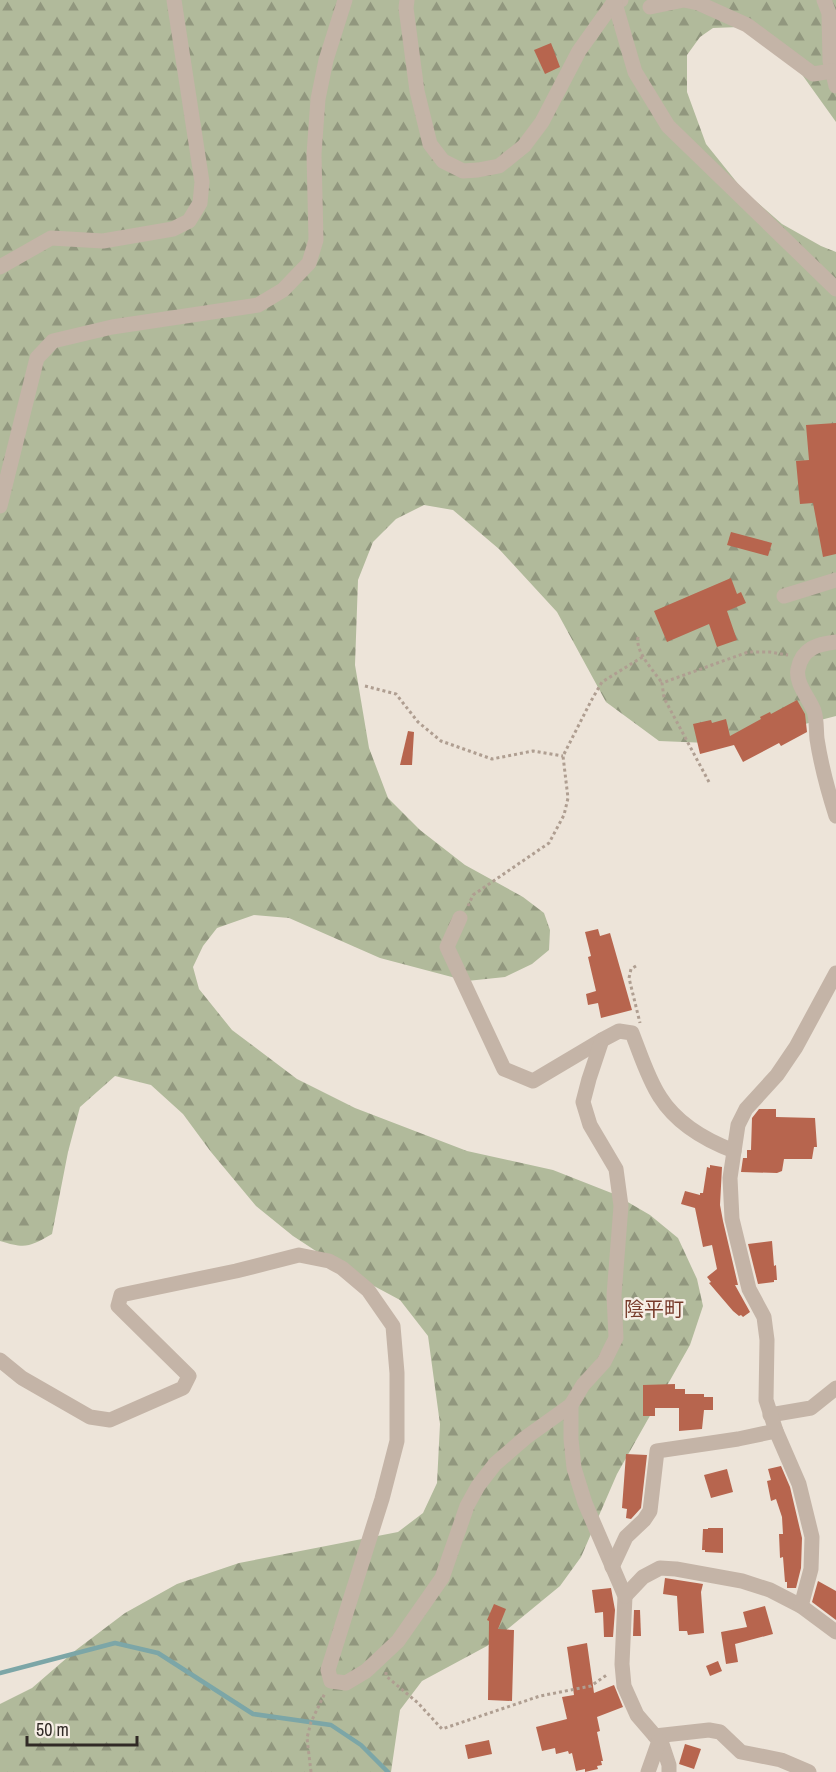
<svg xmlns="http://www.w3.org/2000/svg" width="836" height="1772" viewBox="0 0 836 1772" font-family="'Archivo Narrow','Noto Sans JP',sans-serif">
<defs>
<pattern id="forest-firs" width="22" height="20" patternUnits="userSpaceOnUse" patternTransform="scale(1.5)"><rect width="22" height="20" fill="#b1ba9b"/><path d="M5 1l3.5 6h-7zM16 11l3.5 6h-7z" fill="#91977e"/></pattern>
</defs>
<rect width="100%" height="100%" fill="#ede4d9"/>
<path fill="url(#forest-firs)" d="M 0,0 L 836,0 L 836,122 L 783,48 L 739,27 L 713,28 L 700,37 L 687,55 L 687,92 L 706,144 L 743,190 L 782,224 L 821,246 L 836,252 L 836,716 L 778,731 L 708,743 L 659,741 L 606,702 L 557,612 L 499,549 L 453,510 L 424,505 L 396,519 L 373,542 L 358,580 L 355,665 L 369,748 L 388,798 L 420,830 L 465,865 L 523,897 L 544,913 L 550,930 L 549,950 L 532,964 L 505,977 L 467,981 L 380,958 L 289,918 L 254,915 L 217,928 L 203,946 L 193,967 L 199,989 L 232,1030 L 297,1079 L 355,1108 L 467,1151 L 553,1170 L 614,1194 L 650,1215 L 678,1238 L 697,1279 L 703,1306 L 690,1345 L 617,1474 L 581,1557 L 560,1586 L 487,1646 L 422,1681 L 400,1710 L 391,1772 L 0,1772 L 0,1704 L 32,1688 L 76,1650 L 125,1613 L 177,1584 L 239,1563 L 398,1532 L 423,1513 L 437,1483 L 440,1424 L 428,1336 L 400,1300 L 348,1272 L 293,1236 L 256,1206 L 211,1152 L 183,1114 L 151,1085 L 115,1076 L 80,1107 L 68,1152 L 52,1234 C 29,1247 26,1249 0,1241 Z"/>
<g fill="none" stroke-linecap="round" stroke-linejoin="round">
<path stroke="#7ca6a7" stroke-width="4.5" d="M 0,1673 L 115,1643 L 158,1653 L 253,1714 L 331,1725 L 361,1745 L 388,1772"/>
</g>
<g fill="#b7654e">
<path d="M 551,43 L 560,67 L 545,74 L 534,50 Z"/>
<path d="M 836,423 L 836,554 L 823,557 L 813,503 L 800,504 L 796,461 L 809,460 L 806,425 Z"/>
<path d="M 731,532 L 772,543 L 768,556 L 727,545 Z"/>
<path d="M 731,578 L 737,594 L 741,592 L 746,603 L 727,611 L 737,640 L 717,647 L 709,624 L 667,642 L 654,611 Z"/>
<path d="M 797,700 L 805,714 L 807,732 L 781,746 L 779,743 L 743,762 L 734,745 L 700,754 L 693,724 L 711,720 L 712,723 L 726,719 L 730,736 L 761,719 L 760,717 L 770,712 L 771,714 Z"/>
<path d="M 408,731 L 414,732 L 412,765 L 400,765 Z"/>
<path d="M 598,929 L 600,936 L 610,933 L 632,1010 L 601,1018 L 598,1003 L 588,1005 L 586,994 L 596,991 L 588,957 L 591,956 L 585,932 Z"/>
<path d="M 759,1109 L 776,1109 L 776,1117 L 815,1118 L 817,1147 L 814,1147 L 812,1159 L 784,1159 L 782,1171 L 777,1173 L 741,1172 L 743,1158 L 747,1158 L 747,1150 L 751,1150 L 752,1118 Z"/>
<path d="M 710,1165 L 722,1167 L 720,1205 L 723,1221 L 738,1285 L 735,1285 L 750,1312 L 743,1317 L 741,1315 L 739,1316 L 733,1311 L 709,1283 L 711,1282 L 707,1277 L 717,1269 L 712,1245 L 703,1247 L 695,1208 L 681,1204 L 685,1191 L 700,1195 L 700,1193 L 703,1193 L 707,1167 L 710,1168 Z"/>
<path d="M 772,1241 L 774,1266 L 776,1265 L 777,1280 L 774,1280 L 774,1282 L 758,1284 L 748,1244 Z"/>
<path d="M 675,1384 L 675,1389 L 685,1389 L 685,1394 L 704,1394 L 704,1397 L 713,1397 L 713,1410 L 704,1410 L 702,1429 L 679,1431 L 679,1408 L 655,1408 L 655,1416 L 643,1416 L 643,1385 Z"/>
<path d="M 626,1454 L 647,1455 L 641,1508 L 631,1519 L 626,1518 L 627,1509 L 622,1508 Z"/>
<path d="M 781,1466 L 790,1487 L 802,1538 L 801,1568 L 796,1588 L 787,1588 L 787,1582 L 785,1582 L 783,1557 L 780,1558 L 779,1534 L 783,1534 L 782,1517 L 776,1499 L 771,1501 L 767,1481 L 771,1480 L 768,1469 Z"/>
<path d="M 727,1469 L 733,1492 L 711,1498 L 704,1475 Z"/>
<path d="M 708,1528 L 723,1528 L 723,1553 L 705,1552 L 705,1550 L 702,1550 L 703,1529 L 708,1529 Z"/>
<path d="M 665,1578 L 703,1584 L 701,1592 L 704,1633 L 688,1635 L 687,1631 L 679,1631 L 677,1596 L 663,1594 Z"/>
<path d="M 818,1581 L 836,1591 L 836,1620 L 812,1602 Z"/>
<path d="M 611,1588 L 615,1610 L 613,1637 L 604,1637 L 603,1612 L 595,1613 L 592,1590 Z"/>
<path d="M 494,1604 L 506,1609 L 498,1629 L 514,1630 L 512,1701 L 488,1700 L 489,1621 L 487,1620 Z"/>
<path d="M 765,1606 L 773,1634 L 735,1644 L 738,1662 L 726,1664 L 721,1632 L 747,1627 L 743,1612 Z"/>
<path d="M 634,1610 L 640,1610 L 641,1636 L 633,1636 Z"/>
<path d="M 587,1643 L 594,1693 L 614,1685 L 623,1707 L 597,1717 L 600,1731 L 597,1732 L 603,1761 L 601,1761 L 602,1765 L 597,1766 L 598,1769 L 585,1772 L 585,1769 L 576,1771 L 572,1753 L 569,1754 L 568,1751 L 556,1754 L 555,1748 L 542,1751 L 536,1727 L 567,1719 L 562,1697 L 574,1695 L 567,1647 Z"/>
<path d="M 718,1661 L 722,1671 L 710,1676 L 706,1666 Z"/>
<path d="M 489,1740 L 492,1754 L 468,1759 L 465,1745 Z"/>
<path d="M 685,1744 L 701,1749 L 694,1769 L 679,1764 Z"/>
</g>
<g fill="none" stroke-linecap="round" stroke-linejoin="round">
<g stroke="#af9e91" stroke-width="3" stroke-dasharray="3 3" stroke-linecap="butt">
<path d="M 638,637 C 635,652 654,671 662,683"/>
<path d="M 365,686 L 396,694 L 418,722 L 441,741 L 492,759 L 533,751 L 563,756"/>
<path d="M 709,782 L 664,698 L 662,683 L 748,652 L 770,652 L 788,655"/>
<path d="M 468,906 L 473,895 L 549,843 L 564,815 L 568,798 L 563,756 L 591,701 L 602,682 L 644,656"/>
<path d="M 636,966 L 631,969 L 629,978 L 640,1023"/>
<path d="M 386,1672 L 386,1676 L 418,1703 L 442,1729 L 540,1696 L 591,1686 L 608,1674"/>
<path d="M 311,1772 L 307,1738 L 311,1722 L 325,1693"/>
</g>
<g stroke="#c4b4a7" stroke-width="15">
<path d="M 407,0 L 406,8 L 417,91 L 430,144 L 443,161 L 463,171 L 478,170 L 499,166 L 524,146 L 542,122 L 579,51 L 614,2 L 621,0"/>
<path d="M 614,0 L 635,72 L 668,126 L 836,289"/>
<path d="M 824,0 L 829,13 L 830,61 L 836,86"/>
<path d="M 650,7 L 684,0 L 698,3 L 747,25 L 813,74 L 832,71"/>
<path d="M 0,267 L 51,238 L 103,241 L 173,229 L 189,221 L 200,203 L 202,182 L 174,0"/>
<path d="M 0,506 L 37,358 L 53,341 L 112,327 L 258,305 L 283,290 L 309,263 L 316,240 L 314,154 L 318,99 L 326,60 L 345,0"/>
<path d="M 784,596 L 836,580"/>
<path d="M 836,642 C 818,644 802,648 798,669 C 795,683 809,698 814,711 C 817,720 816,730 817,739 C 821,765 828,791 836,816"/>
<path d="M 460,918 L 447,947 L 504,1069 L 533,1081 L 602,1040"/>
<path d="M 0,1360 L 22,1378 L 90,1417 L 110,1420 L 183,1388 L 189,1376 L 118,1306 L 121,1295 L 236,1271 L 299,1255 L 329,1261 L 342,1268 L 368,1290 L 393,1326 L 397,1373 L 397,1441 L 382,1499 L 328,1670 L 331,1681 L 346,1683 L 366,1671 L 398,1641 L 442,1578 L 467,1506 L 478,1486 L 495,1464 L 525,1438 L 571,1405 L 583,1385 L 604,1362 L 616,1338 L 614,1295 L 621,1206 L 616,1169 L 590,1125 L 583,1102 L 589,1079 L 602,1040 L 619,1031 L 632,1033 C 640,1053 648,1079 660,1097 C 677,1124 705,1140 734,1151"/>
<path d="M 571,1405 L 571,1439 L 574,1468 L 585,1503 L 625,1596 L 622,1664 L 624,1686 L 637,1715 L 662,1744 L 669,1765 L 669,1772"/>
<path d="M 770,1415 L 811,1408 L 836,1388"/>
<path d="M 612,1567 L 626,1537 L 644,1520 L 650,1511 L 657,1451 L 738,1439 L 776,1431"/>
<path d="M 625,1596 L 643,1577 L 660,1568 L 676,1569 L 742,1581 L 770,1590 L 801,1606 L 836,1632"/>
<path d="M 801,1606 L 811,1569 L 812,1537 L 799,1484 L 776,1431 L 766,1400 L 767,1340 L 764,1317 L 749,1289 L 732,1219 L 730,1178 L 738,1125 L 746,1109 L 777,1075 L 796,1047 L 836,973"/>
<path d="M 655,1736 L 709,1730 L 720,1732 L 741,1752 L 781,1760 L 809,1772"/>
<path d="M 648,1772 L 659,1741"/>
</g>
</g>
<g text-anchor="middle" stroke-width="5" stroke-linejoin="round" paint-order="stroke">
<g font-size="20" fill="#763a29" stroke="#f6eee5">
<text x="654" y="1316">陰平町</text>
</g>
</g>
<path d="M27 1736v9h110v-9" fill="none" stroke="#312a26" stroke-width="3"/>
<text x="36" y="1736" font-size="18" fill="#312a26" stroke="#f6eee5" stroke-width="4.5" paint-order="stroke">50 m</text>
</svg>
